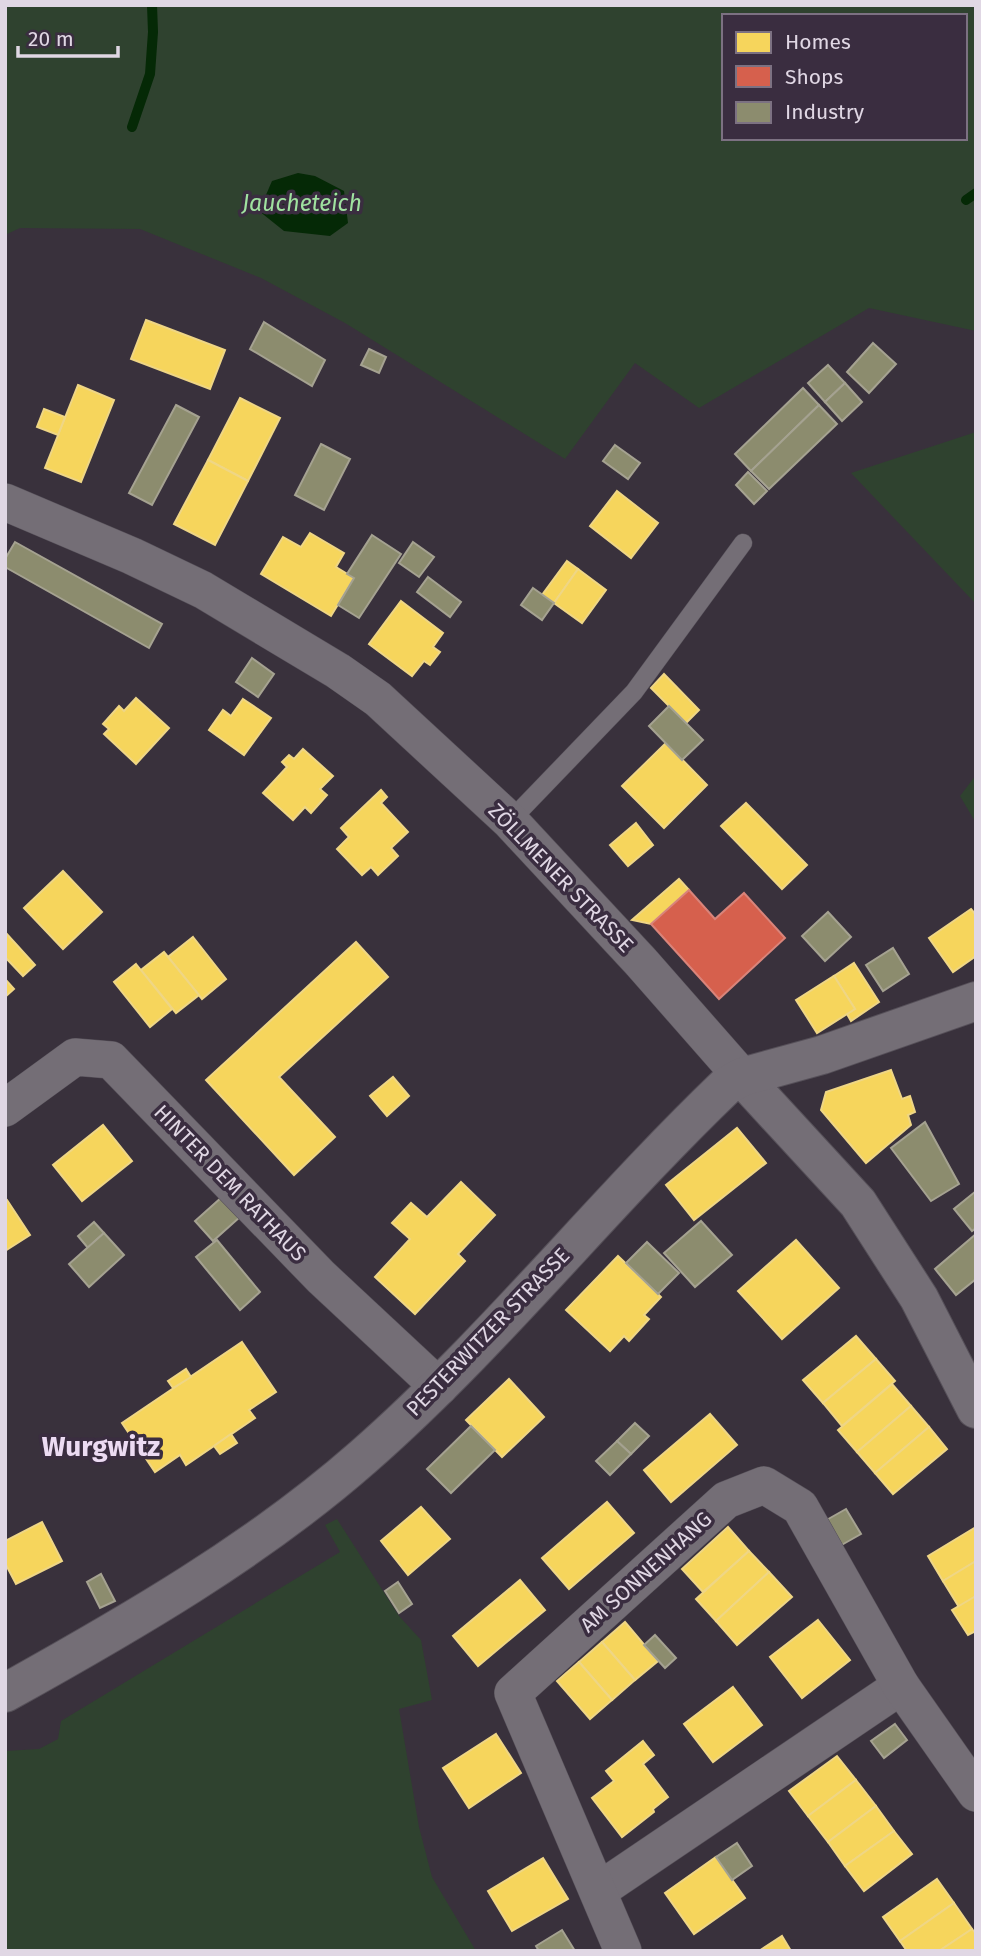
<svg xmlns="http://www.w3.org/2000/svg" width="981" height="1956" viewBox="0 0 981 1956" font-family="'Fira Sans',sans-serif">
<rect width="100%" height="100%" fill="#39313c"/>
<g fill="#2f422f" fill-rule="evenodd">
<path d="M 5,5 L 976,5 L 976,331 L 869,308 L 699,408 L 635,363 L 565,459 L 345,323 L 261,278 L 140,229 L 20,228 L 5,235 ZM 724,16 L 965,16 L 965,138 L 724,138 Z"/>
<path d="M 976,432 L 976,604 L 851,473 Z"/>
<path d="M 976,775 L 976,823 L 960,796 Z"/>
<path d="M 337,1519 L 399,1616 L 421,1640 L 432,1700 L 399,1709 L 419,1827 L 432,1877 L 476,1951 L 5,1951 L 5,1751 L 39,1749 L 58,1739 L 61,1721 L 340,1552 L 325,1525 Z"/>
</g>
<path fill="#052906" d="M 298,173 L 315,176 L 344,191 L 348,223 L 330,236 L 284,231 L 259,211 L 272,181 Z"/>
<g fill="#f6d55c" stroke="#efd685" stroke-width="2">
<path d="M 146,320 L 225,350 L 210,389 L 131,359 Z"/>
<path d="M 78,385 L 114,400 L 81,482 L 45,468 Z"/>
<path d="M 240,398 L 280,418 L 248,481 L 208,460 Z"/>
<path d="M 44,409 L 65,417 L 58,435 L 37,427 Z"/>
<path d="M 208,460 L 248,481 L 215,545 L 174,524 Z"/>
<path d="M 617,491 L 658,523 L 631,558 L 590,526 Z"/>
<path d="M 310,533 L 344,553 L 336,567 L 354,578 L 331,616 L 261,574 L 283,537 L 301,547 Z"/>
<path d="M 567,561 L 578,569 L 554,603 L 542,595 Z"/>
<path d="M 578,569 L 606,590 L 582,623 L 554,603 Z"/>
<path d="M 401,601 L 443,633 L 433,647 L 440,652 L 430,665 L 424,661 L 412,676 L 369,644 Z"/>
<path d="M 664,674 L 699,710 L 686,723 L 651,688 Z"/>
<path d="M 136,698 L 169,728 L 136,764 L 104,734 L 109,729 L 103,724 L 119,706 L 124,711 Z"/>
<path d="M 243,699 L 271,718 L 244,755 L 209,730 L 223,710 L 231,716 Z"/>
<path d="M 666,743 L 707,785 L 664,828 L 622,786 Z"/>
<path d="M 303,749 L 333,776 L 320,789 L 327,795 L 311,813 L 305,807 L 293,820 L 263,793 L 287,767 L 282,762 L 289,755 L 294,759 Z"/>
<path d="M 381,790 L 387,797 L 381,803 L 408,832 L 391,848 L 398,856 L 378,875 L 371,867 L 362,875 L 337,849 L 349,837 L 341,828 Z"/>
<path d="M 746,803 L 807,865 L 782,889 L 721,826 Z"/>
<path d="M 636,823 L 653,845 L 628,866 L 610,845 Z"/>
<path d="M 63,871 L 102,912 L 63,949 L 24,908 Z"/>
<path d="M 679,879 L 689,890 L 651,924 L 632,920 Z"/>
<path d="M 971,909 L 976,915 L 976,956 L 953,972 L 929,938 Z"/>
<path d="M 5,932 L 35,965 L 23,976 L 5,957 Z"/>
<path d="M 193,937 L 226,979 L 202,999 L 168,957 Z"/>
<path d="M 356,942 L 388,977 L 279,1077 L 335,1137 L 294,1175 L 206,1080 Z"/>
<path d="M 164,952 L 199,995 L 176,1013 L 141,970 Z"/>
<path d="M 854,963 L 879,1002 L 851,1021 L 847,1014 L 855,1009 L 834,976 Z"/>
<path d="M 136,964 L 172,1009 L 150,1027 L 114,982 Z"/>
<path d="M 834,976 L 855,1009 L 817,1033 L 796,1000 Z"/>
<path d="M 5,979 L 14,989 L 5,997 Z"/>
<path d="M 891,1070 L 902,1099 L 910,1096 L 915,1112 L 908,1115 L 911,1125 L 866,1163 L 821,1110 L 826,1092 Z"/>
<path d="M 393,1077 L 409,1096 L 387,1116 L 370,1096 Z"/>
<path d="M 103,1125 L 132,1161 L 82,1201 L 53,1165 Z"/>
<path d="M 737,1128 L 766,1163 L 694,1220 L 666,1185 Z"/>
<path d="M 461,1182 L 495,1215 L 458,1254 L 465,1261 L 415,1314 L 375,1277 L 410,1239 L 392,1223 L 411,1203 L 427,1217 Z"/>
<path d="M 7,1200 L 30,1235 L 5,1251 L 5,1201 Z"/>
<path d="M 796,1240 L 839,1288 L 782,1339 L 738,1291 Z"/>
<path d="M 618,1256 L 661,1297 L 644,1315 L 649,1319 L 629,1341 L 624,1336 L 610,1351 L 566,1310 Z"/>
<path d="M 856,1336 L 876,1359 L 823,1403 L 803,1380 Z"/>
<path d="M 242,1342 L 276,1392 L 249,1410 L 255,1418 L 186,1465 L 180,1455 L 155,1472 L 122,1423 Z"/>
<path d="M 876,1359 L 895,1381 L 842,1426 L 823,1403 Z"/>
<path d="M 186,1369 L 191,1377 L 173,1388 L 168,1381 Z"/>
<path d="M 509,1379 L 544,1417 L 502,1457 L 466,1420 Z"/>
<path d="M 892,1384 L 911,1406 L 857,1452 L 838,1430 Z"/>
<path d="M 911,1406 L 929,1427 L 875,1473 L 857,1452 Z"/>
<path d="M 710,1414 L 737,1445 L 671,1502 L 644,1470 Z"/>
<path d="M 929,1427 L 947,1449 L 893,1494 L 875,1473 Z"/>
<path d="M 231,1434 L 237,1443 L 220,1454 L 214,1446 Z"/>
<path d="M 607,1502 L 634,1533 L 569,1589 L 542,1558 Z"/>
<path d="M 421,1507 L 450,1539 L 408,1575 L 381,1541 Z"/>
<path d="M 42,1522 L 62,1561 L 16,1584 L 5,1563 L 5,1541 Z"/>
<path d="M 728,1527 L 749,1551 L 703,1592 L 682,1569 Z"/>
<path d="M 976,1527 L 976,1561 L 943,1581 L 928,1556 Z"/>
<path d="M 749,1551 L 769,1572 L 716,1621 L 696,1599 Z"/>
<path d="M 976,1561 L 976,1596 L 959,1607 L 943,1581 Z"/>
<path d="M 769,1572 L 792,1597 L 737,1645 L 716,1621 Z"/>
<path d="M 520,1580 L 545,1610 L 478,1666 L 453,1636 Z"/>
<path d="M 976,1596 L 976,1631 L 968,1635 L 952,1610 Z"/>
<path d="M 818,1620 L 850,1660 L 802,1698 L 770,1657 Z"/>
<path d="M 625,1622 L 658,1661 L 635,1680 L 602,1642 Z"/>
<path d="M 602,1642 L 635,1680 L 612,1700 L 579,1662 Z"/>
<path d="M 579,1662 L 612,1700 L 590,1719 L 557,1681 Z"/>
<path d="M 733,1687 L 762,1725 L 713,1762 L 684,1724 Z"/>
<path d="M 496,1734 L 521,1773 L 469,1808 L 443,1768 Z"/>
<path d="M 643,1741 L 654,1755 L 643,1764 L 668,1797 L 653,1809 L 654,1812 L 622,1837 L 592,1798 L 614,1781 L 606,1771 Z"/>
<path d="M 837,1756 L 856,1780 L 808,1816 L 789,1791 Z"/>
<path d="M 856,1780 L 876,1806 L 828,1842 L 808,1816 Z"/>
<path d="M 876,1806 L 894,1831 L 845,1866 L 828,1842 Z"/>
<path d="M 894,1831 L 912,1854 L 864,1891 L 845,1866 Z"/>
<path d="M 716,1857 L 745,1898 L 694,1934 L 665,1893 Z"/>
<path d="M 543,1858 L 568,1899 L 512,1931 L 488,1891 Z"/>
<path d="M 937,1879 L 954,1903 L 900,1941 L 883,1917 Z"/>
<path d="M 954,1903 L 972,1929 L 939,1951 L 907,1951 L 900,1941 Z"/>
<path d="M 972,1929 L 976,1934 L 976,1951 L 939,1951 Z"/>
<path d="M 782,1936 L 791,1951 L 759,1951 Z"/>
</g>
<path fill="#d6604d" stroke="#d9847a" stroke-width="2" d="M 689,890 L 715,919 L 744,893 L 785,938 L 719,999 L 651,924 Z"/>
<g fill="#8c8c6e" stroke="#a5a291" stroke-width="2">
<path d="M 264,322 L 325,360 L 312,386 L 250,349 Z"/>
<path d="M 873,343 L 896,364 L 869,393 L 847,372 Z"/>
<path d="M 369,349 L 386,357 L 379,373 L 361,365 Z"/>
<path d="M 828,365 L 845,383 L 825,402 L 808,383 Z"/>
<path d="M 845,383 L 862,402 L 842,421 L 825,402 Z"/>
<path d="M 803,388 L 819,405 L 751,471 L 735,454 Z"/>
<path d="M 176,405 L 199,417 L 152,505 L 129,493 Z"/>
<path d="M 819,405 L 837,424 L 769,489 L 751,471 Z"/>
<path d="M 321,444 L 350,459 L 324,510 L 295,495 Z"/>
<path d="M 615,445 L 640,463 L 628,479 L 603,461 Z"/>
<path d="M 748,472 L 767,491 L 754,504 L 736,485 Z"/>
<path d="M 372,535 L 401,554 L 359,618 L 338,605 L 354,578 L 347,574 Z"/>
<path d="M 15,542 L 162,624 L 149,648 L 5,567 L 5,559 Z"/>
<path d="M 413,542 L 434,557 L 419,577 L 399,563 Z"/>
<path d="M 428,577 L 461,602 L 450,617 L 417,592 Z"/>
<path d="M 533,588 L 554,603 L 542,620 L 521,605 Z"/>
<path d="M 252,658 L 274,674 L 258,697 L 236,682 Z"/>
<path d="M 669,706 L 703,740 L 682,760 L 649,726 Z"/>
<path d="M 828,912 L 851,937 L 825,961 L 802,936 Z"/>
<path d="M 893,948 L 909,974 L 883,991 L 866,965 Z"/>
<path d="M 925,1122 L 959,1184 L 931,1201 L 891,1148 Z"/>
<path d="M 976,1191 L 976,1228 L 972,1231 L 954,1209 Z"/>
<path d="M 222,1197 L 240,1217 L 213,1241 L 195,1221 Z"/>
<path d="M 701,1221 L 732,1255 L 695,1287 L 664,1253 Z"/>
<path d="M 94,1222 L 104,1233 L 88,1248 L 78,1236 Z"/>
<path d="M 104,1233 L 124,1255 L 89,1287 L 69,1264 Z"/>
<path d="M 976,1234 L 976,1279 L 956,1295 L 935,1269 Z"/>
<path d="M 217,1240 L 260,1292 L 240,1310 L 196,1257 Z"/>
<path d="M 647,1242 L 679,1273 L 658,1294 L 626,1263 Z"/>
<path d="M 635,1423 L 649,1436 L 631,1454 L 617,1441 Z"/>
<path d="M 471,1426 L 495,1450 L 451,1493 L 427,1469 Z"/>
<path d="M 617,1441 L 631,1454 L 610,1475 L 596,1461 Z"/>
<path d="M 846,1509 L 861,1534 L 838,1547 L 823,1522 Z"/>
<path d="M 101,1574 L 115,1601 L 100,1608 L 87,1582 Z"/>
<path d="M 398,1582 L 412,1604 L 399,1613 L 385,1591 Z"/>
<path d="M 655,1635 L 676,1658 L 665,1668 L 644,1645 Z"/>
<path d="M 895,1724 L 907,1740 L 884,1758 L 871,1741 Z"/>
<path d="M 737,1843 L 752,1866 L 732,1880 L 716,1857 Z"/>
<path d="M 562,1930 L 575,1951 L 539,1951 L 536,1946 Z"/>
</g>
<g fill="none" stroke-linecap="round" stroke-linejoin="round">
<g stroke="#052906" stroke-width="10">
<path d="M 132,127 L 150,74 L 153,32 L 152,5"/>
<path d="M 966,200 L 976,193"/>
</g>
<defs>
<path id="service" d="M 510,821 L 634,692 L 743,543"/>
<g id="minor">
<path d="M 5,502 L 132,556 L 203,590 L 338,671 L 378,699 L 510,821 L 641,962 L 742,1077"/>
<path d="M 5,1108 L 75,1057 L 111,1060 L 321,1277 L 439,1387"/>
<path d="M 598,1891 L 901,1686"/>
<path d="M 623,1951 L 513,1693 L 726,1500 L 764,1485 L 800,1507 L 901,1686 L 976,1793"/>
</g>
<g id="tertiary">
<path d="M 742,1077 L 858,1203 L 919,1298 L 976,1409"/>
<path d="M 5,1693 C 129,1624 256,1551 363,1457 C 493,1343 601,1206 726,1086 L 742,1077 L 822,1055 L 976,1001"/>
</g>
</defs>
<use href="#service" stroke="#565059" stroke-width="19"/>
<use href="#minor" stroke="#565059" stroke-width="38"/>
<use href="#tertiary" stroke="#565059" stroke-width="40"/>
<use href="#service" stroke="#746e76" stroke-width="18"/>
<use href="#minor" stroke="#746e76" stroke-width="37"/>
<use href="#tertiary" stroke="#746e76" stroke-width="38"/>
</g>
<g text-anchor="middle" stroke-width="7" stroke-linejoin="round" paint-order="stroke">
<g font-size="21" fill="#e0d7e4" stroke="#3a2d40">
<text transform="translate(561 878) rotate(46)" y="7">ZÖLLMENER STRASSE</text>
<text transform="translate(230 1183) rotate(46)" y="7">HINTER DEM RATHAUS</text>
<text transform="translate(488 1332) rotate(-46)" y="7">PESTERWITZER STRASSE</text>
<text transform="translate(646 1572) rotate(-42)" y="7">AM SONNENHANG</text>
</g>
<g font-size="23" font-style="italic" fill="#a0e2a0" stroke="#3a2d40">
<text x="302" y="211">Jaucheteich</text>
</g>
<g font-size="28" font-weight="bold" fill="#ecdbf3" stroke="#3a2d40">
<text x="101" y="1456">Wurgwitz</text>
</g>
</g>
<rect width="981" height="1956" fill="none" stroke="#e0d7e4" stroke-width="14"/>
<rect x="722" y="14" width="245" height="126" fill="#3a2d40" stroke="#7c7182" stroke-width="2"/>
<rect x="736" y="32" width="35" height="21" fill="#f6d55c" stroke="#7c7182" stroke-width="2"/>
<text x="785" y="49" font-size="21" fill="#e0d7e4">Homes</text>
<rect x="736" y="66" width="35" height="21" fill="#d6604d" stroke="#7c7182" stroke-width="2"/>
<text x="785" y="84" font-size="21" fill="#e0d7e4">Shops</text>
<rect x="736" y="102" width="35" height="21" fill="#8c8c6e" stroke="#7c7182" stroke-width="2"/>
<text x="785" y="119" font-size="21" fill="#e0d7e4">Industry</text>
<path d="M18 46v10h100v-10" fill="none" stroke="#e0d7e4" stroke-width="3.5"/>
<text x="28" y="46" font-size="21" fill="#e0d7e4" stroke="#3a2d40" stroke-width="5" paint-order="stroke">20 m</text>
</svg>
